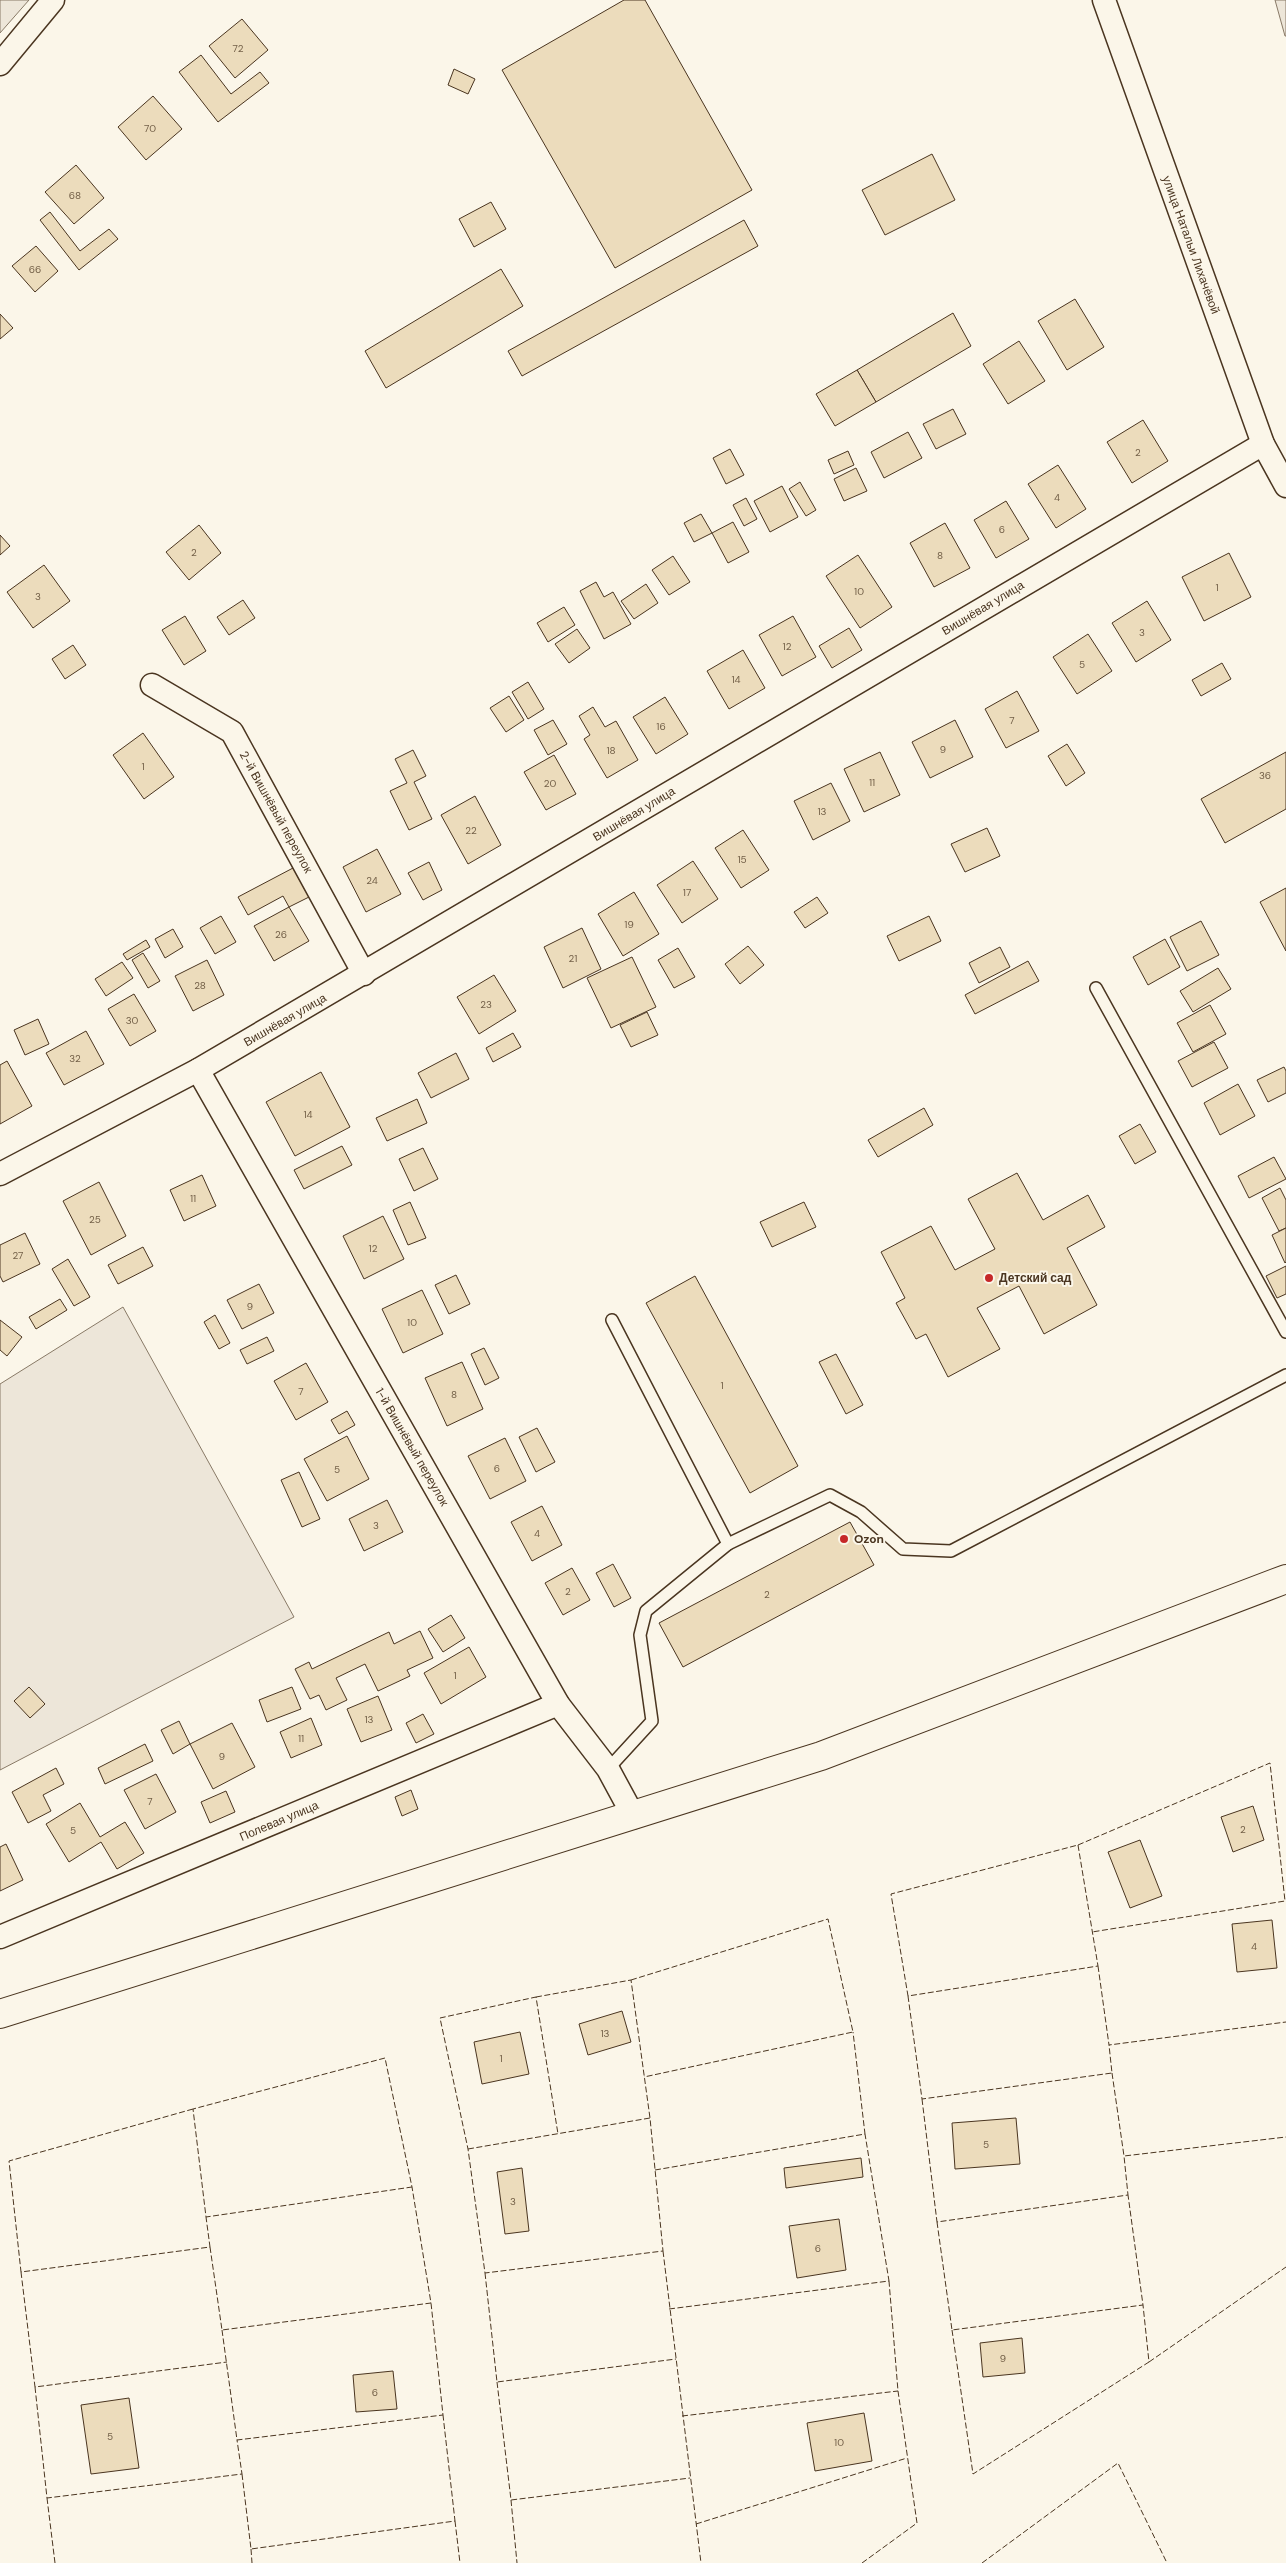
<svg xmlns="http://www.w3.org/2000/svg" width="1286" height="2563" viewBox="0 0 1286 2563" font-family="'DM Sans',sans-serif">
<rect width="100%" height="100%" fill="#fbf6e9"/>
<g fill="#ede6d9" stroke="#887966">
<path d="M 0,0 L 29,0 L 0,33 Z"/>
<path d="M 1275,0 L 1286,0 L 1286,36 L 1285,36 Z"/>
<path d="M 123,1307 L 294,1617 L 0,1770 L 0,1384 Z"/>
</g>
<g fill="#ecdcbc" stroke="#4a3520">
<path d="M 624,0 L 645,0 L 752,190 L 615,268 L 502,70 Z"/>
<path d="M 242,19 L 268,50 L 235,78 L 209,46 Z"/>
<path d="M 201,55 L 231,94 L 260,72 L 269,83 L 218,122 L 179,72 Z"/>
<path d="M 454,69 L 475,79 L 468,94 L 448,85 Z"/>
<path d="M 153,96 L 182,129 L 146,160 L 118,127 Z"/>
<path d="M 932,154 L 955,200 L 885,235 L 862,190 Z"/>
<path d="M 76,165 L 104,198 L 74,224 L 45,192 Z"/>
<path d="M 491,202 L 506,229 L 474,247 L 459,219 Z"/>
<path d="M 50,212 L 80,251 L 109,229 L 118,239 L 79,270 L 40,220 Z"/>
<path d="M 744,220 L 758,246 L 522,376 L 508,351 Z"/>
<path d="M 36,246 L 58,271 L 35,292 L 12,266 Z"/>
<path d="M 501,269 L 523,306 L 386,388 L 365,351 Z"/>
<path d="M 1075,299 L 1104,347 L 1067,370 L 1038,321 Z"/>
<path d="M 953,313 L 971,346 L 876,402 L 857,370 Z"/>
<path d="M 0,314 L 13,328 L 0,339 Z"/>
<path d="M 1019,341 L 1045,381 L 1008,404 L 983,364 Z"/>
<path d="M 857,370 L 876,402 L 835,426 L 816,394 Z"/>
<path d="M 953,409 L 966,434 L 936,449 L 923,424 Z"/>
<path d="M 1143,420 L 1168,461 L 1132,483 L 1107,442 Z"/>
<path d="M 908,432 L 922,458 L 884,478 L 871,452 Z"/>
<path d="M 730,449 L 744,475 L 726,484 L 713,458 Z"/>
<path d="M 848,451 L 854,465 L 834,474 L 828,460 Z"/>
<path d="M 1058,465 L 1086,509 L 1056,528 L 1028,484 Z"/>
<path d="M 856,468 L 867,491 L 844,501 L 834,479 Z"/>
<path d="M 800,482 L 816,510 L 806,516 L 789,489 Z"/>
<path d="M 782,486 L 798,517 L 770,532 L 754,501 Z"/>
<path d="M 746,498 L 757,519 L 744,526 L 733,505 Z"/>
<path d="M 1006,501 L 1029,539 L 996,558 L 974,520 Z"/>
<path d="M 701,514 L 712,533 L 694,542 L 684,523 Z"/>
<path d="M 733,522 L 749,552 L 728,563 L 712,533 Z"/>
<path d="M 945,523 L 970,568 L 934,587 L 910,543 Z"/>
<path d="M 199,525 L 221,553 L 189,580 L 166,552 Z"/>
<path d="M 0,535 L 10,546 L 0,555 Z"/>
<path d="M 1229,553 L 1251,597 L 1204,621 L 1182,577 Z"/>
<path d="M 858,555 L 892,607 L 860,628 L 826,576 Z"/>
<path d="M 673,556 L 690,582 L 669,595 L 652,570 Z"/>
<path d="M 44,565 L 70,601 L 33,628 L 7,592 Z"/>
<path d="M 596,582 L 604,597 L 613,592 L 631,624 L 604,639 L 580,591 Z"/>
<path d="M 646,584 L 658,603 L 634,619 L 621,601 Z"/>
<path d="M 243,600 L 255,618 L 229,635 L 217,617 Z"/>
<path d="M 1147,601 L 1171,640 L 1136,662 L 1112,623 Z"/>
<path d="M 564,607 L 575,625 L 548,642 L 537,623 Z"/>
<path d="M 185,616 L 206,651 L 184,665 L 162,630 Z"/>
<path d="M 793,616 L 816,657 L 782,676 L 759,635 Z"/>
<path d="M 849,628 L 862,650 L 832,668 L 819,646 Z"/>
<path d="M 577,629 L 590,648 L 569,663 L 555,644 Z"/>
<path d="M 1088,634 L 1112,671 L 1077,694 L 1053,657 Z"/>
<path d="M 73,645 L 86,665 L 65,679 L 52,659 Z"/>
<path d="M 743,650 L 765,688 L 729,709 L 707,671 Z"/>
<path d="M 1222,663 L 1231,679 L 1201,696 L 1192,680 Z"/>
<path d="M 528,682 L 544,709 L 528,719 L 512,692 Z"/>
<path d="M 1017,691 L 1039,731 L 1006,748 L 985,709 Z"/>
<path d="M 509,696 L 524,720 L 506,732 L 490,708 Z"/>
<path d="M 665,697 L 688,734 L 656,754 L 633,717 Z"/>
<path d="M 593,707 L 605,727 L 616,721 L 638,760 L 607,778 L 584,739 L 590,735 L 579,716 Z"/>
<path d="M 553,720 L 567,744 L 548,755 L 534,730 Z"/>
<path d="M 955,720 L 973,757 L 930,778 L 912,742 Z"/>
<path d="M 143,733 L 174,777 L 144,799 L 113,755 Z"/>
<path d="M 1067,744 L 1085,773 L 1066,786 L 1048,756 Z"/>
<path d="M 413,750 L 426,776 L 414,782 L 432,819 L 409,830 L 390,791 L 407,783 L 395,759 Z"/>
<path d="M 880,752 L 900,795 L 864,812 L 844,769 Z"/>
<path d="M 1286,752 L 1286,809 L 1225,843 L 1201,799 Z"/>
<path d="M 554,755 L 576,794 L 546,810 L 524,772 Z"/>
<path d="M 831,783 L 850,821 L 813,840 L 794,801 Z"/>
<path d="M 475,796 L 501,845 L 468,864 L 441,815 Z"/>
<path d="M 987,828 L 1000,856 L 965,872 L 951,844 Z"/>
<path d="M 743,830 L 769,870 L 741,888 L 715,848 Z"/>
<path d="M 377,849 L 401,894 L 366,912 L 343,867 Z"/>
<path d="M 693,861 L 718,899 L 682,923 L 657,885 Z"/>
<path d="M 429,862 L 442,890 L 423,900 L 408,873 Z"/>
<path d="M 293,868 L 309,897 L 289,907 L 283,896 L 248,915 L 238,897 Z"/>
<path d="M 1286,888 L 1286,951 L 1260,902 Z"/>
<path d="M 634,892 L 659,934 L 623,956 L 598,914 Z"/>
<path d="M 817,897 L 828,913 L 805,928 L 794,912 Z"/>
<path d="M 289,907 L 309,941 L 274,961 L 254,926 Z"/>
<path d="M 221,916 L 236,942 L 215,954 L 200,928 Z"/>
<path d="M 929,916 L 941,941 L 899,961 L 887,936 Z"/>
<path d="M 1201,921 L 1219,955 L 1187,971 L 1170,937 Z"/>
<path d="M 582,928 L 601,969 L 563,988 L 544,947 Z"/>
<path d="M 173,929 L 183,947 L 165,958 L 155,939 Z"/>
<path d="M 1165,939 L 1180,967 L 1148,985 L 1133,957 Z"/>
<path d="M 146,940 L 150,947 L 127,960 L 123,954 Z"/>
<path d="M 748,946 L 764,965 L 740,984 L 725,964 Z"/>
<path d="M 1000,947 L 1010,967 L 979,983 L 969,963 Z"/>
<path d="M 678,948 L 695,977 L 674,988 L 658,960 Z"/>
<path d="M 143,953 L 160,981 L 148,988 L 132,960 Z"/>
<path d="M 632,957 L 656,1007 L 611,1028 L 587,978 Z"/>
<path d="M 207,960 L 224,995 L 193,1011 L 175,976 Z"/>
<path d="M 1028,961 L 1039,981 L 975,1014 L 965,995 Z"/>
<path d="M 122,962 L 133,978 L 106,996 L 95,979 Z"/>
<path d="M 1218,968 L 1231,989 L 1193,1012 L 1180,991 Z"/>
<path d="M 494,975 L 516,1011 L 479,1034 L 457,997 Z"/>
<path d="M 134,994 L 156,1031 L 130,1046 L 108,1009 Z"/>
<path d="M 1210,1005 L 1226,1034 L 1193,1052 L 1177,1023 Z"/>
<path d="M 647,1012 L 658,1035 L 631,1047 L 620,1025 Z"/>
<path d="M 38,1019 L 49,1044 L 25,1055 L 14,1030 Z"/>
<path d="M 86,1031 L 104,1064 L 64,1085 L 46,1053 Z"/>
<path d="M 513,1033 L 521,1047 L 493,1062 L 486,1048 Z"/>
<path d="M 1214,1042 L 1228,1068 L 1192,1087 L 1178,1061 Z"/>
<path d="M 456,1053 L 469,1079 L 431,1098 L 418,1073 Z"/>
<path d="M 7,1061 L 32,1106 L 0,1124 L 0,1065 Z"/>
<path d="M 1284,1067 L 1286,1071 L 1286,1093 L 1268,1102 L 1257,1080 Z"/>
<path d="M 321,1072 L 350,1127 L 295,1156 L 266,1102 Z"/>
<path d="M 1238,1084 L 1255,1116 L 1220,1135 L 1204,1103 Z"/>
<path d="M 417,1099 L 427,1123 L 387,1141 L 376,1118 Z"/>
<path d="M 924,1108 L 933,1125 L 878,1157 L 868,1140 Z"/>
<path d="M 1140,1124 L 1156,1152 L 1135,1164 L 1119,1136 Z"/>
<path d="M 342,1146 L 352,1165 L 304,1189 L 294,1170 Z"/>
<path d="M 423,1148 L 438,1179 L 414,1191 L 399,1159 Z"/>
<path d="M 1274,1157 L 1286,1179 L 1249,1198 L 1238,1176 Z"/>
<path d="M 1017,1173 L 1043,1220 L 1088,1195 L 1105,1227 L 1067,1248 L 1097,1305 L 1044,1334 L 1019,1286 L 977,1308 L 1000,1349 L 948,1377 L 926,1334 L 916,1339 L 896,1303 L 905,1298 L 881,1252 L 931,1226 L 955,1270 L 995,1249 L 968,1199 Z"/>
<path d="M 202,1175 L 216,1206 L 184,1221 L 170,1190 Z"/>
<path d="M 99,1182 L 126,1236 L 91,1255 L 63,1201 Z"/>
<path d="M 1280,1188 L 1286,1200 L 1286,1228 L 1279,1231 L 1262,1198 Z"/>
<path d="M 410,1202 L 426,1238 L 408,1245 L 393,1210 Z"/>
<path d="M 804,1202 L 816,1227 L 772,1247 L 760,1222 Z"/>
<path d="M 383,1216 L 404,1259 L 364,1279 L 343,1236 Z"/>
<path d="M 1286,1228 L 1286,1262 L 1285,1263 L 1272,1235 Z"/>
<path d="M 25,1233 L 40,1264 L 3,1282 L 0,1276 L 0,1245 Z"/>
<path d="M 143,1247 L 153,1266 L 118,1284 L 108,1265 Z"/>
<path d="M 68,1259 L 90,1297 L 74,1306 L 52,1269 Z"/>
<path d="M 1286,1266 L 1286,1294 L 1277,1298 L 1266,1276 Z"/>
<path d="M 456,1275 L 470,1304 L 449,1314 L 435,1285 Z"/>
<path d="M 695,1276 L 798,1466 L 750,1493 L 646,1303 Z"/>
<path d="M 259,1284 L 274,1313 L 242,1329 L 227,1300 Z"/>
<path d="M 422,1290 L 443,1334 L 403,1353 L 382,1309 Z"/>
<path d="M 60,1299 L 67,1310 L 36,1329 L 29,1317 Z"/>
<path d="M 215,1315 L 230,1343 L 219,1349 L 204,1322 Z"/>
<path d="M 0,1320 L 22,1337 L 7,1356 L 0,1350 Z"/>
<path d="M 267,1337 L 274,1351 L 247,1364 L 240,1350 Z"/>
<path d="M 484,1348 L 499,1378 L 485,1385 L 471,1354 Z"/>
<path d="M 836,1354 L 863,1405 L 846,1414 L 819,1362 Z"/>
<path d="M 462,1362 L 483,1409 L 447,1426 L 425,1378 Z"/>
<path d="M 306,1363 L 328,1402 L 296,1420 L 274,1381 Z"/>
<path d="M 347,1411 L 355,1425 L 339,1434 L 331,1420 Z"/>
<path d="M 537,1428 L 555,1462 L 536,1472 L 519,1437 Z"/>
<path d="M 347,1436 L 369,1479 L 327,1501 L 304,1459 Z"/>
<path d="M 505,1438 L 526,1481 L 490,1499 L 468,1456 Z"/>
<path d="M 299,1472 L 320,1519 L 302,1527 L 281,1480 Z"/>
<path d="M 387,1500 L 403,1532 L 364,1551 L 349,1519 Z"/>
<path d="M 542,1506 L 562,1545 L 532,1561 L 511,1522 Z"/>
<path d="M 850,1522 L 874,1565 L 683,1667 L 659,1623 Z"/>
<path d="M 613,1564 L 631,1598 L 614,1607 L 596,1573 Z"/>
<path d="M 572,1568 L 590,1600 L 563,1615 L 545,1583 Z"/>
<path d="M 451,1615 L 465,1638 L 443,1652 L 428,1629 Z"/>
<path d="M 420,1631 L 433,1658 L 407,1670 L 410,1676 L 378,1691 L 365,1664 L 336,1678 L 347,1700 L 326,1710 L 319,1695 L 310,1699 L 295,1669 L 309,1662 L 312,1669 L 389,1632 L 394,1644 Z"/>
<path d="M 469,1647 L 486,1677 L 441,1704 L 424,1673 Z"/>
<path d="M 29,1687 L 45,1704 L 30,1718 L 14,1701 Z"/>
<path d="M 292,1687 L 301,1709 L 267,1722 L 259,1700 Z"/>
<path d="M 378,1696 L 392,1730 L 361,1742 L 347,1709 Z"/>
<path d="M 423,1714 L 434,1734 L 416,1743 L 406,1723 Z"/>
<path d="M 311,1718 L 322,1745 L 291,1758 L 280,1732 Z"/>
<path d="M 179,1721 L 190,1744 L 173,1754 L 161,1730 Z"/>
<path d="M 232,1723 L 255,1767 L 213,1789 L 190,1744 Z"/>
<path d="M 145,1744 L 153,1761 L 105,1784 L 98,1768 Z"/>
<path d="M 56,1768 L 64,1784 L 43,1795 L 51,1811 L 28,1823 L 12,1792 Z"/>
<path d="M 156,1774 L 176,1812 L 145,1829 L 124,1790 Z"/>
<path d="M 411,1790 L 418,1809 L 402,1816 L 395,1797 Z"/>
<path d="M 226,1791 L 235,1812 L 210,1823 L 201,1802 Z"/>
<path d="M 80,1803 L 100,1837 L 125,1822 L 144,1853 L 117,1869 L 101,1842 L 69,1862 L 46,1824 Z"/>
<path d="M 1253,1806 L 1264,1840 L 1233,1852 L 1221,1817 Z"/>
<path d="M 1140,1840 L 1162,1896 L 1130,1908 L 1108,1852 Z"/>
<path d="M 6,1844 L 23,1880 L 0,1891 L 0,1847 Z"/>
<path d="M 1272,1920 L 1277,1968 L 1237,1972 L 1232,1924 Z"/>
<path d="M 622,2011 L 631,2042 L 588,2055 L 579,2024 Z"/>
<path d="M 520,2032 L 529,2074 L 482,2084 L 474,2042 Z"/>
<path d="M 1016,2118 L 1020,2164 L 955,2169 L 952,2123 Z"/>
<path d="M 861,2158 L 863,2177 L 786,2188 L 784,2168 Z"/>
<path d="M 522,2168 L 529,2231 L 505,2234 L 497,2172 Z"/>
<path d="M 839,2219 L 846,2270 L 797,2278 L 789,2226 Z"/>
<path d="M 1022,2338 L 1025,2373 L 983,2377 L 980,2343 Z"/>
<path d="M 393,2371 L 397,2409 L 356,2412 L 353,2375 Z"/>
<path d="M 129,2398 L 139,2468 L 91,2474 L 81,2405 Z"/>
<path d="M 864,2413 L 872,2461 L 815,2471 L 807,2423 Z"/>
</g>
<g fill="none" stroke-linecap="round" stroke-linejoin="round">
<defs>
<g id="service">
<path d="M 1096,988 L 1286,1332"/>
<path d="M 612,1320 L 728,1544 L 830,1495 L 861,1512 L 903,1549 L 951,1551 L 1286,1375"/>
<path d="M 608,1769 L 652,1721 L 640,1635 L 646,1611 L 728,1544"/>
</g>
<g id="minor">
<path d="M 1104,0 L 1263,444 L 1286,486"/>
<path d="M 0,64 L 53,0"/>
<path d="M 152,685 L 232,732 L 364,974"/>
<path d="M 198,1070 L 558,1704 L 608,1769 L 634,1817"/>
<path d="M 0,1174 L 198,1070 L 1263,444"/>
<path d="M 0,1937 L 558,1704"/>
</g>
<path id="tertiary" d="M 0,2014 L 821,1756 L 1286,1579"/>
</defs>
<use href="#service" stroke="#4a3520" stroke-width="14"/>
<use href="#minor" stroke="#4a3520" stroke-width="25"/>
<use href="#tertiary" stroke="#4a3520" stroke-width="30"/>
<use href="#service" stroke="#fbf6e9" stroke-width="11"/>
<use href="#minor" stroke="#fbf6e9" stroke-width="22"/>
<use href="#tertiary" stroke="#fbf6e9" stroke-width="28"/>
<g stroke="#4a3520" stroke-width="1" stroke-dasharray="6 2.5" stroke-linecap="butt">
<path d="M 1078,1845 L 1098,1966 L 908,1996 L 891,1894 Z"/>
<path d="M 1078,1845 L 1270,1763 L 1285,1901 L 1092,1932"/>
<path d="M 1098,1966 L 1109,2045 L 1286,2022"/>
<path d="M 631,1980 L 828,1919 L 853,2032 L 644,2077"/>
<path d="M 908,1996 L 922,2099 L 1112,2073 L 1109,2045"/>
<path d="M 536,1997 L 631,1980 L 650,2118"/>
<path d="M 1112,2073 L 1124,2156 L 1286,2137"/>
<path d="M 922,2099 L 937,2222 L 1128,2195 L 1124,2156"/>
<path d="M 193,2109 L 9,2161 L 21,2272 L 210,2247 L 206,2217"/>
<path d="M 468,2149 L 650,2118 L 663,2251 L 485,2273 L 468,2149 L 440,2018 L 536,1997 L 558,2134"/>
<path d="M 655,2170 L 865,2134 L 853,2032"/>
<path d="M 937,2222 L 952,2330 L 1143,2305 L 1128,2195"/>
<path d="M 210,2247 L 222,2330 L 431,2303 L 412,2187 L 385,2058 L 193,2109 L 206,2217 L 412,2187"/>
<path d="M 663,2251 L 701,2563"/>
<path d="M 21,2272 L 35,2387 L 227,2362"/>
<path d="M 485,2273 L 497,2382 L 676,2359"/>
<path d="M 669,2309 L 889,2281 L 865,2134"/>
<path d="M 222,2330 L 237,2440 L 443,2415 L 431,2303"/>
<path d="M 952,2330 L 973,2474 L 1149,2362 L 1143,2305"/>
<path d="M 1149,2362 L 1286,2267"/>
<path d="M 497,2382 L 511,2500 L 690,2478"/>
<path d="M 35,2387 L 47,2498 L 242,2474 L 237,2440"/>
<path d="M 682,2416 L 898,2391"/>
<path d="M 242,2474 L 251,2549 L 455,2521 L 443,2415"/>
<path d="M 47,2498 L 55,2563"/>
<path d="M 511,2500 L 517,2563"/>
<path d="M 455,2521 L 460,2563"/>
<path d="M 696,2524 L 907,2458"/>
<path d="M 251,2549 L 252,2563"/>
<path d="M 862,2563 L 917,2523 L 898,2391 L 889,2281"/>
<path d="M 982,2563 L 1118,2463 L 1167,2563"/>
</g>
</g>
<g fill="#c62828" stroke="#fbf6e9" stroke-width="2">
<circle cx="989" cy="1278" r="5"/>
<circle cx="844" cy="1539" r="5"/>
</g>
<g text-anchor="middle" stroke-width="4" stroke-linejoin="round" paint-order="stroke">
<g font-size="10" fill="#725f47">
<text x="238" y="52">72</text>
<text x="150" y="132">70</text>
<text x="75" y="199">68</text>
<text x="35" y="273">66</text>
<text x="1138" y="456">2</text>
<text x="1057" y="501">4</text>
<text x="1002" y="533">6</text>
<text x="194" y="556">2</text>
<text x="940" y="559">8</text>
<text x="1217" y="591">1</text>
<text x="859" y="595">10</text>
<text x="38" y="600">3</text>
<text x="1142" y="636">3</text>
<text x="787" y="650">12</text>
<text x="1082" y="668">5</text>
<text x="736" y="683">14</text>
<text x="1012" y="724">7</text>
<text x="661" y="730">16</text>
<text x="943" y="753">9</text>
<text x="611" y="754">18</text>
<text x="143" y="770">1</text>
<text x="1265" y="779">36</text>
<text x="872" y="786">11</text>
<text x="550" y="787">20</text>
<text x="822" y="815">13</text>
<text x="471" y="834">22</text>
<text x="742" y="863">15</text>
<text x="372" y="884">24</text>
<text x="687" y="896">17</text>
<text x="629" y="928">19</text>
<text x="281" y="938">26</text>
<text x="573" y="962">21</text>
<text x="200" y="989">28</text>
<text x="486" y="1008">23</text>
<text x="132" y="1024">30</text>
<text x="75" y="1062">32</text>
<text x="308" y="1118">14</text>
<text x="193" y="1202">11</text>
<text x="95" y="1223">25</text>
<text x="373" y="1252">12</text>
<text x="18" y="1259">27</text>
<text x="250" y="1310">9</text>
<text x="412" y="1326">10</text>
<text x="722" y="1389">1</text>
<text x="301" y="1395">7</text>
<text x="454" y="1398">8</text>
<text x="497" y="1472">6</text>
<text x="337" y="1473">5</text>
<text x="376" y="1529">3</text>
<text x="537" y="1537">4</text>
<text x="568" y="1595">2</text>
<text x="767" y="1598">2</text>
<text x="455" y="1679">1</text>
<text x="369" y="1723">13</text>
<text x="301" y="1742">11</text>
<text x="222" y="1760">9</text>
<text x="150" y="1805">7</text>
<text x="1243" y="1833">2</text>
<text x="73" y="1834">5</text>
<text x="1254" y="1950">4</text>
<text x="605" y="2037">13</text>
<text x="501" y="2062">1</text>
<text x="986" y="2148">5</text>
<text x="513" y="2205">3</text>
<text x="818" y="2252">6</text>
<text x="1003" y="2362">9</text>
<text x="375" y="2396">6</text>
<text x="110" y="2440">5</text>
<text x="839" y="2446">10</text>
</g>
<g font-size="12" fill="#4a3520" stroke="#fbf6e9">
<text transform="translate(1191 245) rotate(70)" y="4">улица Натальи Лихачёвой</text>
<text transform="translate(983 608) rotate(-31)" y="4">Вишнёвая улица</text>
<text transform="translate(276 812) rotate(61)" y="4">2-й Вишнёвый переулок</text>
<text transform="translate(634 814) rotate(-31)" y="4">Вишнёвая улица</text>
<text transform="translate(285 1020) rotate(-30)" y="4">Вишнёвая улица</text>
<text transform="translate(412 1447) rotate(60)" y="4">1-й Вишнёвый переулок</text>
<text transform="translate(279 1821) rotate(-23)" y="4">Полевая улица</text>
</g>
<g font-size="12" font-weight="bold" fill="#4a3520" stroke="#fbf6e9" text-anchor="start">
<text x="999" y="1282">Детский сад</text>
<text x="854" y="1543">Ozon</text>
</g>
</g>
</svg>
